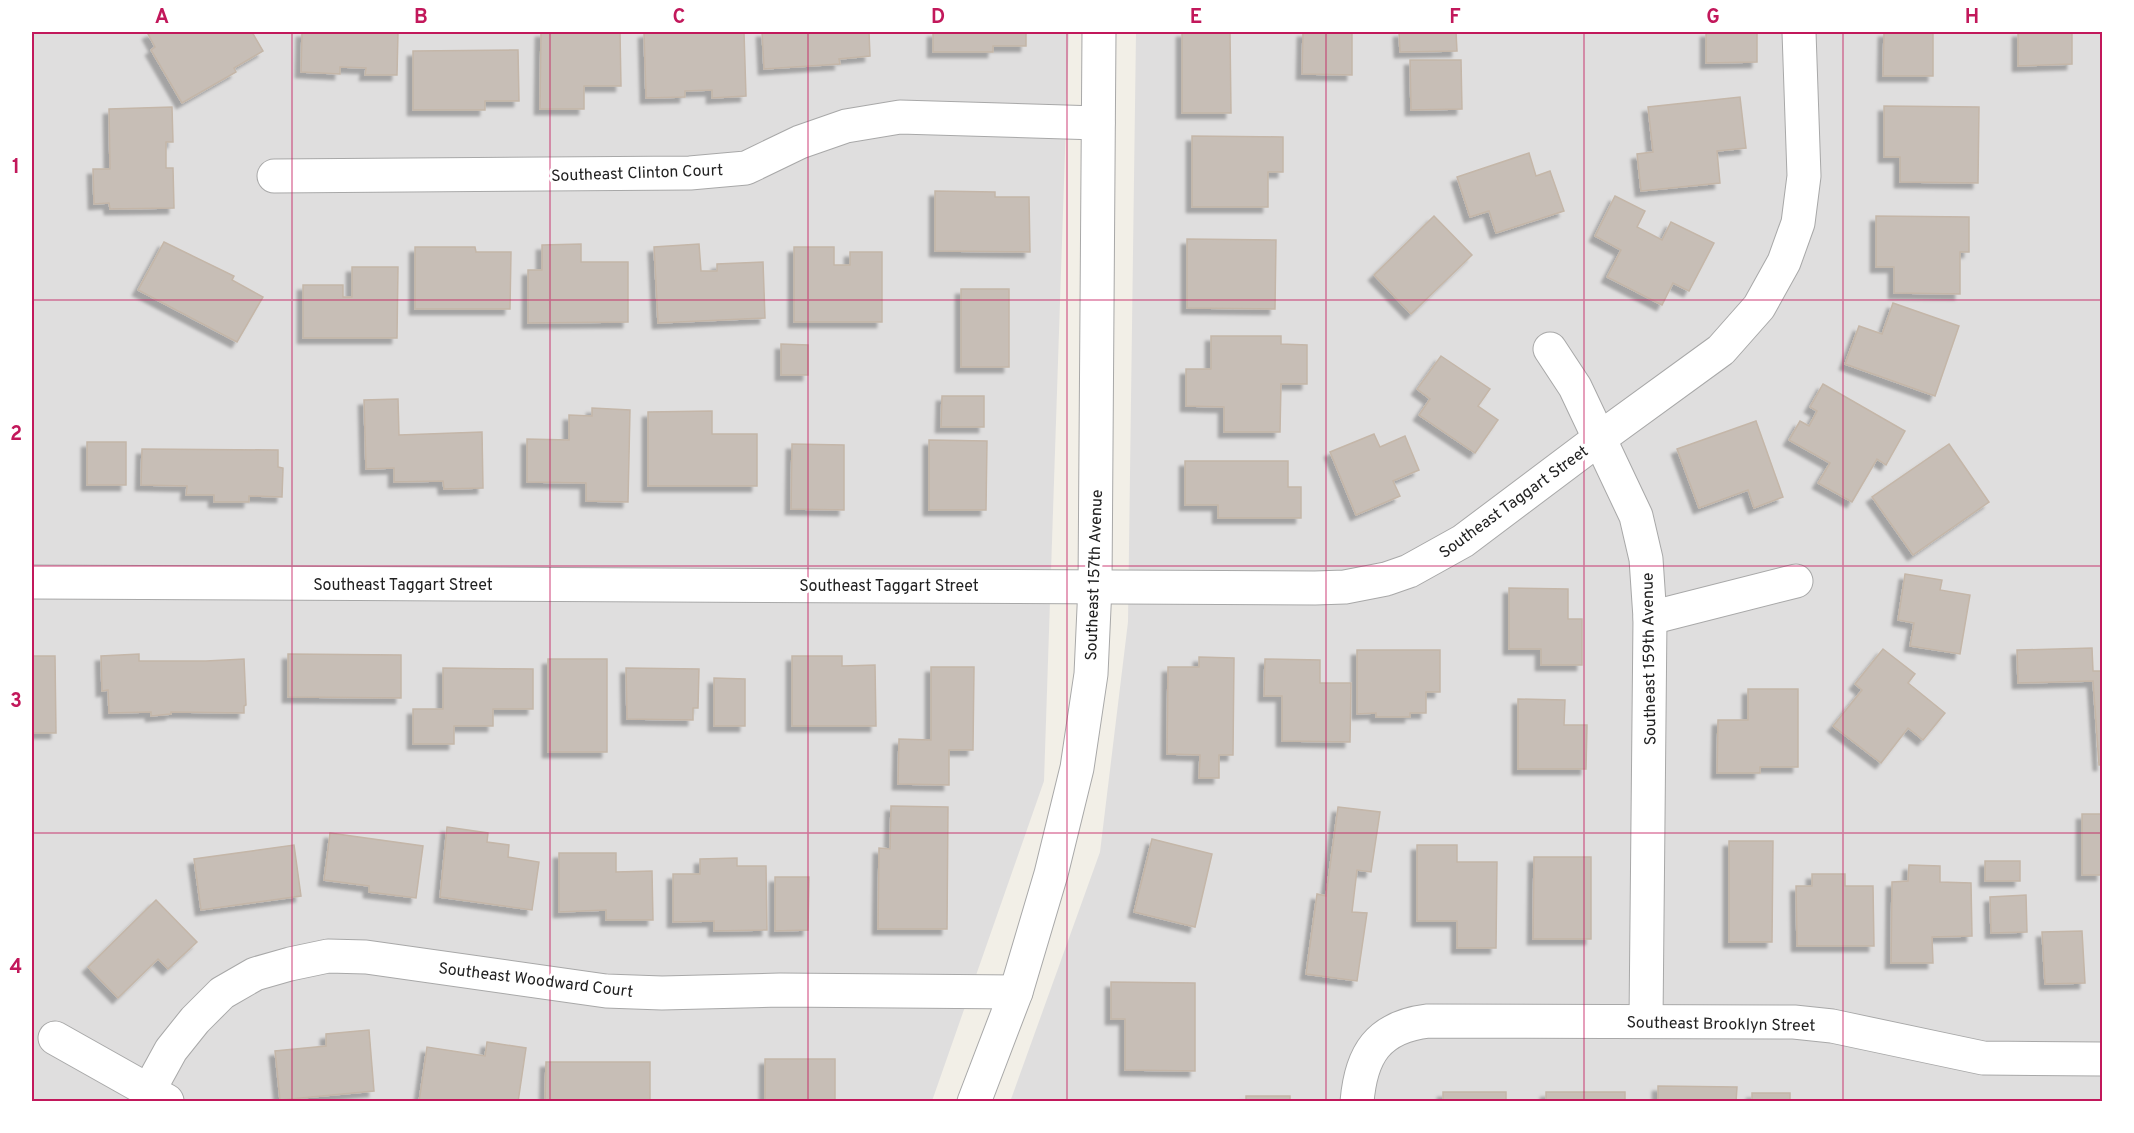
<svg xmlns="http://www.w3.org/2000/svg" width="2134" height="1133" viewBox="0 0 2134 1133" font-family="Overpass,sans-serif">
<defs>
<filter id="shadow"><feDropShadow dx="-5.5" dy="5.5" stdDeviation="1.5" flood-color="#0004"/></filter>
</defs>
<rect width="100%" height="100%" fill="#f2efe7"/>
<g fill="#dfdede">
<path d="M 32,32 L 1069,32 L 1044,781 L 932,1101 L 32,1101 Z"/>
<path d="M 1136,32 L 2102,32 L 2102,1101 L 1010,1102 L 1100,852 L 1128,622 Z"/>
</g>
<g fill="#c7beb6" stroke="#c4b6a8" stroke-width="1.5" filter="url(#shadow)">
<path d="M 152,32 L 252,32 L 263,51 L 234,68 L 236,72 L 182,103 L 151,50 L 155,47 L 148,34 Z"/>
<path d="M 302,32 L 398,32 L 397,75 L 365,75 L 366,68 L 340,67 L 340,74 L 301,72 Z"/>
<path d="M 541,32 L 620,32 L 621,86 L 584,86 L 584,109 L 540,109 Z"/>
<path d="M 652,32 L 744,32 L 746,96 L 712,98 L 712,90 L 685,91 L 685,97 L 646,98 L 644,33 Z"/>
<path d="M 762,32 L 869,32 L 870,56 L 839,59 L 840,64 L 764,69 Z"/>
<path d="M 933,32 L 1026,32 L 1026,46 L 993,46 L 993,52 L 933,52 Z"/>
<path d="M 1182,32 L 1230,32 L 1231,113 L 1182,113 Z"/>
<path d="M 1303,32 L 1352,32 L 1352,75 L 1302,74 Z"/>
<path d="M 1399,32 L 1456,32 L 1457,51 L 1400,52 Z"/>
<path d="M 1706,32 L 1757,32 L 1757,62 L 1706,63 Z"/>
<path d="M 1884,32 L 1933,32 L 1933,76 L 1883,76 Z"/>
<path d="M 2018,32 L 2072,32 L 2072,64 L 2018,66 Z"/>
<path d="M 518,50 L 519,101 L 485,101 L 485,110 L 413,110 L 413,51 Z"/>
<path d="M 1410,60 L 1461,60 L 1462,109 L 1411,110 Z"/>
<path d="M 1740,97 L 1746,148 L 1717,151 L 1720,183 L 1641,191 L 1637,154 L 1653,152 L 1648,107 Z"/>
<path d="M 1884,106 L 1979,107 L 1978,183 L 1900,182 L 1900,157 L 1884,157 Z"/>
<path d="M 172,107 L 173,142 L 166,142 L 166,168 L 173,168 L 174,208 L 110,209 L 109,203 L 94,204 L 93,169 L 110,169 L 109,109 Z"/>
<path d="M 1192,136 L 1283,137 L 1283,172 L 1268,172 L 1268,207 L 1192,207 Z"/>
<path d="M 1529,153 L 1536,176 L 1550,171 L 1564,211 L 1496,233 L 1489,211 L 1470,217 L 1457,177 Z"/>
<path d="M 935,191 L 995,192 L 995,197 L 1029,197 L 1030,252 L 935,251 Z"/>
<path d="M 1615,196 L 1645,211 L 1637,227 L 1662,240 L 1671,222 L 1714,243 L 1689,291 L 1673,283 L 1662,305 L 1607,277 L 1621,250 L 1595,236 Z"/>
<path d="M 1434,216 L 1472,255 L 1411,314 L 1374,275 Z"/>
<path d="M 1876,216 L 1969,217 L 1969,252 L 1960,252 L 1960,294 L 1894,293 L 1894,267 L 1876,267 Z"/>
<path d="M 1187,239 L 1276,240 L 1275,309 L 1187,308 Z"/>
<path d="M 164,242 L 234,276 L 232,280 L 263,297 L 237,342 L 138,290 Z"/>
<path d="M 581,244 L 581,262 L 628,262 L 628,322 L 528,323 L 528,270 L 542,270 L 542,245 Z"/>
<path d="M 699,244 L 701,271 L 717,271 L 717,264 L 763,262 L 765,318 L 658,323 L 654,247 Z"/>
<path d="M 415,247 L 475,247 L 476,252 L 511,252 L 510,309 L 415,309 Z"/>
<path d="M 794,247 L 834,247 L 834,265 L 850,265 L 850,252 L 882,252 L 882,322 L 794,322 Z"/>
<path d="M 352,267 L 398,267 L 397,338 L 303,338 L 303,285 L 343,285 L 343,297 L 352,297 Z"/>
<rect x="961" y="289" width="48" height="78"/>
<path d="M 1893,303 L 1959,326 L 1935,396 L 1845,364 L 1859,326 L 1882,334 Z"/>
<path d="M 1211,336 L 1281,336 L 1281,344 L 1307,345 L 1307,384 L 1281,384 L 1280,432 L 1224,432 L 1224,407 L 1186,406 L 1186,369 L 1211,369 Z"/>
<path d="M 781,344 L 808,345 L 808,375 L 781,375 Z"/>
<path d="M 1441,356 L 1490,389 L 1478,406 L 1498,420 L 1475,453 L 1419,415 L 1430,399 L 1417,389 Z"/>
<path d="M 1823,384 L 1905,431 L 1886,465 L 1877,459 L 1852,502 L 1818,483 L 1830,463 L 1789,440 L 1800,421 L 1809,426 L 1817,411 L 1810,407 Z"/>
<path d="M 942,396 L 984,396 L 984,427 L 941,427 Z"/>
<path d="M 398,399 L 399,435 L 482,432 L 483,488 L 444,489 L 443,481 L 394,482 L 394,468 L 366,469 L 364,400 Z"/>
<path d="M 592,408 L 630,410 L 628,502 L 586,501 L 586,483 L 527,482 L 527,439 L 569,440 L 569,415 L 592,416 Z"/>
<path d="M 712,411 L 712,434 L 757,434 L 757,486 L 648,486 L 648,412 Z"/>
<path d="M 1756,421 L 1783,497 L 1754,508 L 1748,490 L 1699,508 L 1677,449 Z"/>
<path d="M 1374,434 L 1380,447 L 1405,436 L 1419,470 L 1393,481 L 1400,496 L 1356,515 L 1330,452 Z"/>
<path d="M 929,440 L 987,441 L 986,510 L 929,510 Z"/>
<rect x="87" y="442" width="39" height="43"/>
<path d="M 792,444 L 844,445 L 844,510 L 791,509 Z"/>
<path d="M 1949,444 L 1989,502 L 1913,555 L 1872,497 Z"/>
<path d="M 142,449 L 278,450 L 278,467 L 283,468 L 282,497 L 249,496 L 249,502 L 214,502 L 214,495 L 186,495 L 187,486 L 141,485 Z"/>
<path d="M 1185,461 L 1288,461 L 1288,487 L 1301,487 L 1301,518 L 1218,518 L 1218,505 L 1185,505 Z"/>
<path d="M 1905,574 L 1942,580 L 1940,590 L 1970,595 L 1960,654 L 1910,646 L 1914,623 L 1898,620 Z"/>
<path d="M 1509,588 L 1568,589 L 1568,619 L 1582,619 L 1582,665 L 1541,665 L 1541,649 L 1509,649 Z"/>
<path d="M 2092,648 L 2093,671 L 2102,671 L 2102,765 L 2099,765 L 2093,681 L 2018,683 L 2017,650 Z"/>
<path d="M 1883,649 L 1915,674 L 1908,683 L 1945,713 L 1923,740 L 1908,728 L 1881,763 L 1833,726 L 1862,690 L 1855,684 Z"/>
<path d="M 1357,650 L 1440,650 L 1440,692 L 1426,692 L 1426,713 L 1410,713 L 1410,717 L 1376,717 L 1376,713 L 1357,714 Z"/>
<path d="M 139,654 L 139,661 L 206,661 L 244,659 L 246,705 L 244,706 L 244,713 L 171,712 L 171,714 L 151,716 L 151,712 L 109,713 L 108,690 L 102,691 L 101,656 Z"/>
<path d="M 288,654 L 401,655 L 401,698 L 288,697 Z"/>
<path d="M 32,656 L 55,656 L 56,733 L 32,733 Z"/>
<path d="M 792,656 L 842,656 L 842,666 L 875,665 L 876,726 L 792,726 Z"/>
<path d="M 1199,657 L 1234,658 L 1233,755 L 1219,755 L 1219,778 L 1199,778 L 1200,755 L 1167,754 L 1168,667 L 1199,667 Z"/>
<rect x="548" y="659" width="59" height="93"/>
<path d="M 1265,659 L 1320,660 L 1320,683 L 1351,683 L 1350,742 L 1282,741 L 1282,696 L 1264,696 Z"/>
<path d="M 931,667 L 974,667 L 973,750 L 949,750 L 949,785 L 898,784 L 899,739 L 931,740 Z"/>
<path d="M 443,668 L 533,669 L 533,709 L 493,709 L 493,726 L 454,726 L 454,744 L 413,744 L 413,709 L 443,709 Z"/>
<path d="M 626,668 L 699,669 L 698,708 L 693,708 L 693,720 L 627,719 Z"/>
<path d="M 714,678 L 745,679 L 745,726 L 714,726 Z"/>
<path d="M 1748,689 L 1798,689 L 1798,767 L 1760,767 L 1760,773 L 1717,773 L 1718,720 L 1748,720 Z"/>
<path d="M 1518,699 L 1565,700 L 1564,725 L 1587,725 L 1586,769 L 1518,769 Z"/>
<path d="M 891,806 L 948,807 L 947,929 L 878,929 L 879,848 L 890,849 Z"/>
<path d="M 1338,807 L 1380,812 L 1371,872 L 1357,870 L 1352,912 L 1367,913 L 1357,981 L 1306,974 L 1317,894 L 1326,896 Z"/>
<rect x="2082" y="814" width="20" height="61"/>
<path d="M 447,827 L 488,833 L 487,842 L 509,845 L 508,857 L 539,862 L 532,910 L 440,897 Z"/>
<path d="M 330,833 L 423,846 L 416,898 L 369,892 L 369,886 L 324,880 Z"/>
<path d="M 1152,839 L 1212,854 L 1195,927 L 1134,912 Z"/>
<path d="M 1729,841 L 1773,841 L 1772,942 L 1729,942 Z"/>
<path d="M 294,845 L 301,896 L 201,910 L 194,859 Z"/>
<path d="M 1417,845 L 1457,845 L 1457,862 L 1497,862 L 1496,948 L 1457,948 L 1457,921 L 1417,921 Z"/>
<path d="M 559,853 L 616,853 L 616,872 L 652,871 L 653,920 L 606,920 L 606,910 L 559,912 Z"/>
<path d="M 1534,857 L 1591,857 L 1591,939 L 1533,939 Z"/>
<path d="M 737,858 L 737,866 L 766,866 L 767,930 L 714,931 L 714,921 L 673,922 L 673,874 L 700,874 L 700,859 Z"/>
<rect x="1985" y="861" width="35" height="20"/>
<path d="M 1909,865 L 1940,866 L 1940,882 L 1971,883 L 1972,936 L 1932,937 L 1933,963 L 1891,963 L 1892,882 L 1908,881 Z"/>
<path d="M 1812,874 L 1845,874 L 1845,886 L 1873,886 L 1874,946 L 1797,946 L 1796,886 L 1812,886 Z"/>
<path d="M 775,877 L 809,877 L 808,930 L 775,931 Z"/>
<path d="M 2026,895 L 2027,932 L 1991,933 L 1990,897 Z"/>
<path d="M 156,900 L 197,942 L 168,969 L 158,959 L 118,998 L 88,967 Z"/>
<path d="M 2082,931 L 2085,983 L 2045,984 L 2042,932 Z"/>
<path d="M 1111,982 L 1195,983 L 1195,1071 L 1125,1070 L 1125,1019 L 1111,1019 Z"/>
<path d="M 369,1030 L 374,1091 L 280,1100 L 275,1051 L 326,1046 L 326,1034 Z"/>
<path d="M 487,1042 L 526,1048 L 518,1102 L 419,1102 L 427,1047 L 485,1056 Z"/>
<rect x="765" y="1059" width="70" height="43"/>
<path d="M 546,1062 L 650,1062 L 650,1102 L 545,1102 Z"/>
<path d="M 1658,1086 L 1737,1087 L 1736,1102 L 1658,1102 Z"/>
<rect x="1443" y="1092" width="63" height="10"/>
<rect x="1546" y="1092" width="79" height="10"/>
<rect x="1752" y="1093" width="38" height="9"/>
<rect x="1246" y="1096" width="44" height="6"/>
</g>
<g fill="none" stroke-linecap="round" stroke-linejoin="round">
<defs>
<g id="minor">
<path d="M 274,176 L 690,173 L 746,168 L 800,142 L 846,126 L 900,117 L 1098,123"/>
<path d="M 1550,349 L 1575,387 L 1636,516 L 1646,559 L 1650,618 L 1646,1021"/>
<path d="M 32,582 L 1315,588 L 1345,587 L 1386,579 L 1409,571 L 1463,541 L 1600,438 L 1721,350 L 1759,307 L 1784,262 L 1798,223 L 1804,176 L 1799,32"/>
<path d="M 1650,618 L 1796,581"/>
<path d="M 55,1038 L 167,1101"/>
<path d="M 149,1090 L 171,1050 L 195,1020 L 222,993 L 255,974 L 290,964 L 328,956 L 366,957 L 606,991 L 662,993 L 780,990 L 1016,992"/>
<path d="M 974,1102 L 1016,992 L 1051,874 L 1077,768 L 1091,674 L 1095,586 L 1099,32"/>
<path d="M 1357,1102 C 1361,1054 1378,1027 1428,1021 L 1794,1022 L 1832,1026 L 1983,1058 L 2102,1059"/>
</g>
</defs>
<use href="#minor" stroke="#a8a8a8" stroke-width="35"/>
<use href="#minor" stroke="#fff" stroke-width="33"/>
</g>
<path fill="none" stroke="#c2185b" stroke-width="1.5" stroke-opacity="0.55" d="M 292,32 L 292,1102M 550,32 L 550,1102M 808,32 L 808,1102M 1067,32 L 1067,1102M 1326,32 L 1326,1102M 1584,32 L 1584,1102M 1843,32 L 1843,1102M 32,300 L 2102,300M 32,566 L 2102,566M 32,833 L 2102,833"/>
<g text-anchor="middle" stroke-width="6" stroke-linejoin="round" paint-order="stroke">
<g font-size="16" fill="#212121" stroke="#fff">
<text transform="translate(637 172) rotate(-2)" y="6">Southeast Clinton Court</text>
<text transform="translate(1513 501) rotate(-36)" y="6">Southeast Taggart Street</text>
<text transform="translate(1093 575) rotate(-88)" y="6">Southeast 157th Avenue</text>
<text x="403" y="590">Southeast Taggart Street</text>
<text x="889" y="591">Southeast Taggart Street</text>
<text transform="translate(1648 659) rotate(-91)" y="6">Southeast 159th Avenue</text>
<text transform="translate(536 979) rotate(7)" y="6">Southeast Woodward Court</text>
<text transform="translate(1721 1023) rotate(1)" y="6">Southeast Brooklyn Street</text>
</g>
</g>
<rect width="2134" height="1133" fill="none" stroke="#ffffff" stroke-width="66"/>
<rect x="33" y="33" width="2068" height="1067" fill="none" stroke="#c2185b" stroke-width="2"/>
<g font-size="20" text-anchor="middle" font-weight="bold" fill="#c2185b">
<text x="162" y="23">A</text>
<text x="421" y="23">B</text>
<text x="679" y="23">C</text>
<text x="938" y="23">D</text>
<text x="1196" y="23">E</text>
<text x="1455" y="23">F</text>
<text x="1713" y="23">G</text>
<text x="1972" y="23">H</text>
<text x="16" y="173">1</text>
<text x="16" y="440">2</text>
<text x="16" y="707">3</text>
<text x="16" y="973">4</text>
</g>
</svg>
